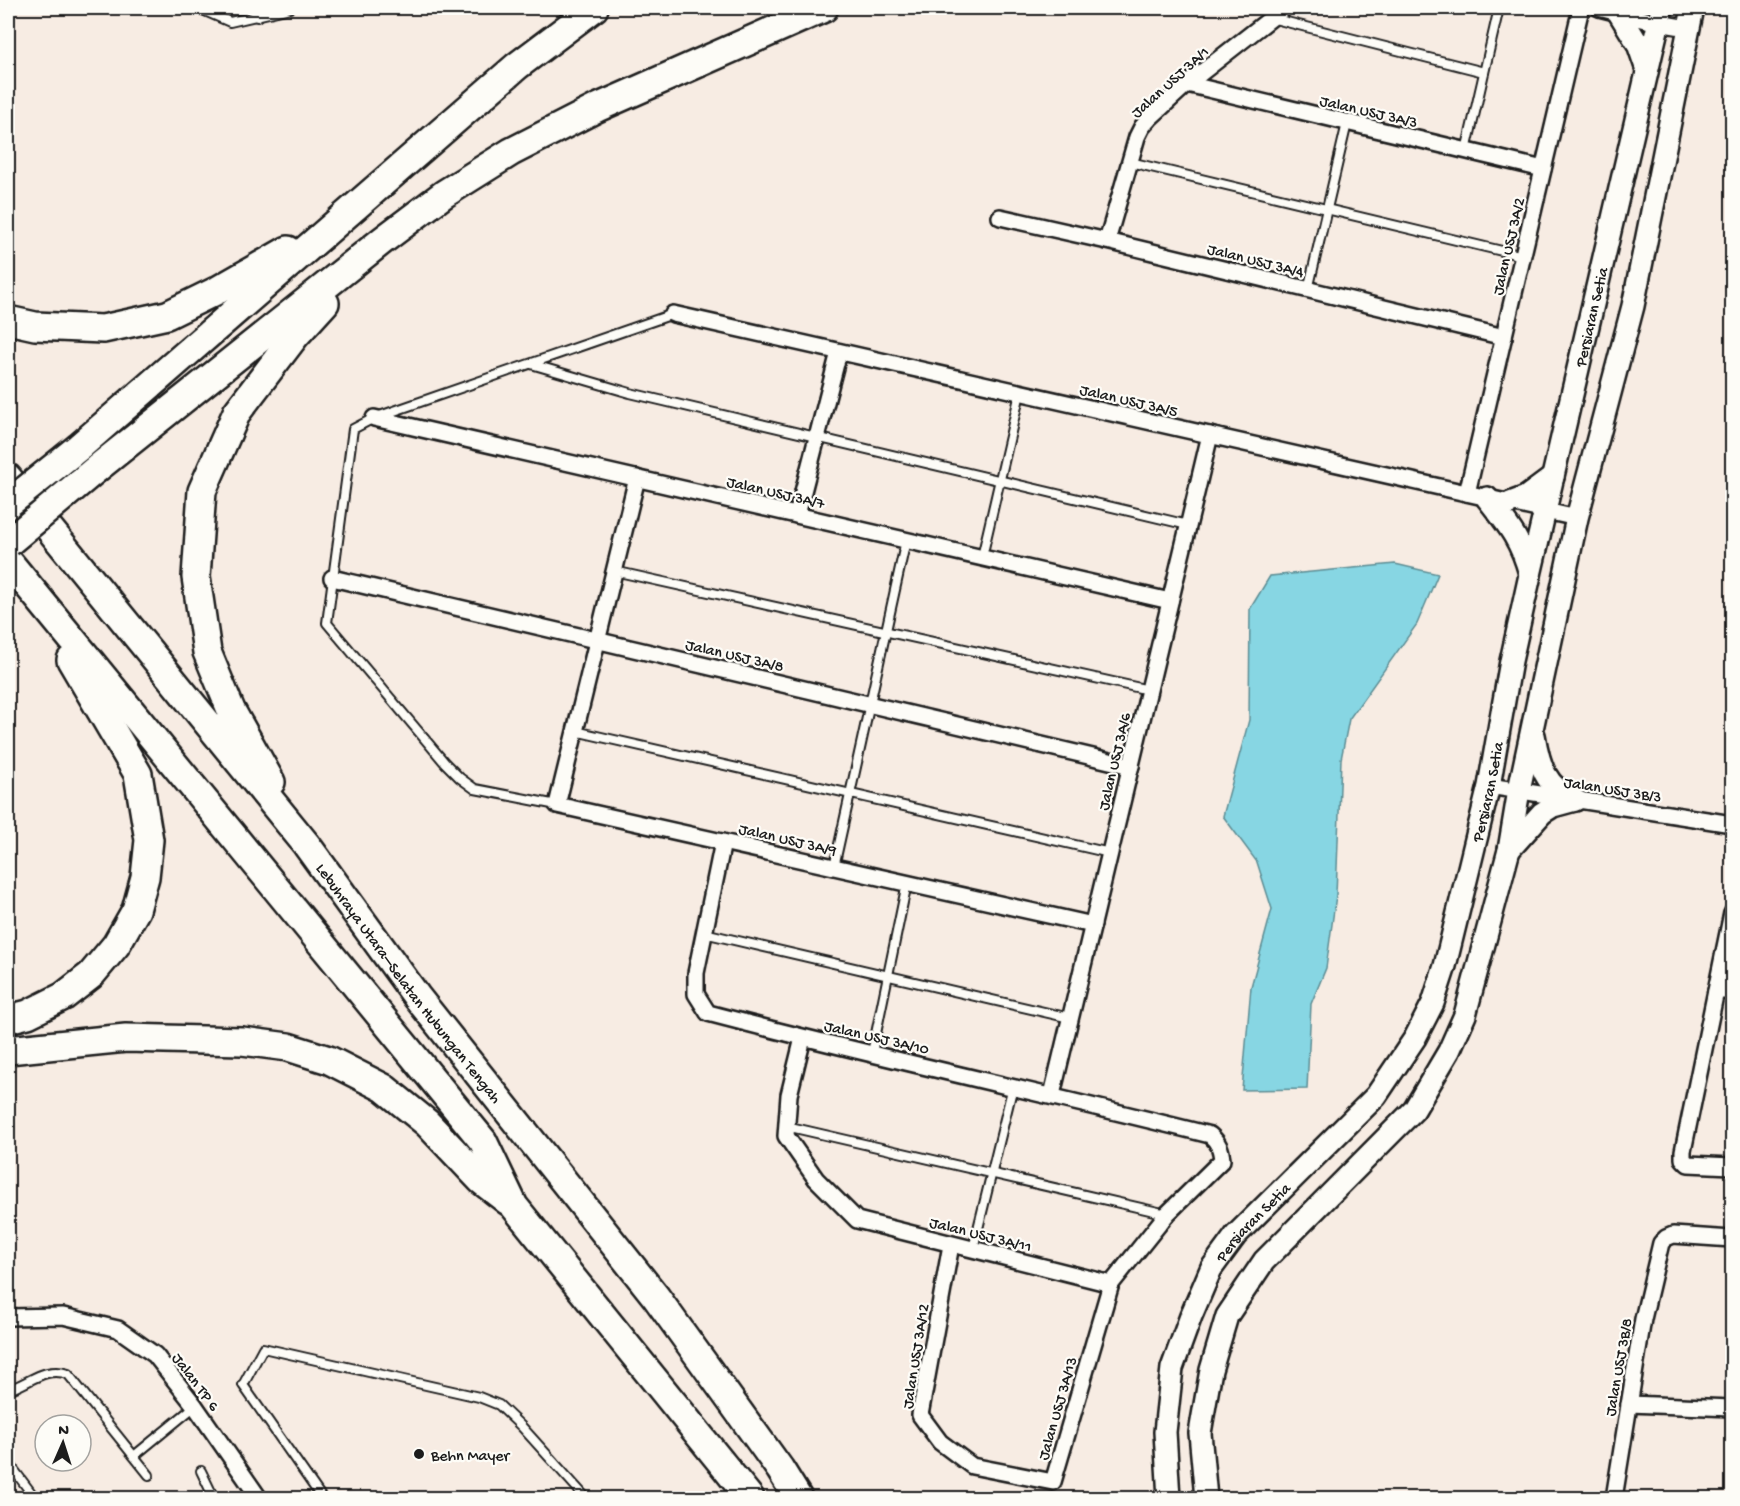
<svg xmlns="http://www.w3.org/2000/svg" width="1740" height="1506" viewBox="0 0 1740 1506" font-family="'Gochi Hand',sans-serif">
<rect width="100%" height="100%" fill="#f7ece3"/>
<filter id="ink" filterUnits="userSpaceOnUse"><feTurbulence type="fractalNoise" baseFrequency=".0167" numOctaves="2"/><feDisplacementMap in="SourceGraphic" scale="12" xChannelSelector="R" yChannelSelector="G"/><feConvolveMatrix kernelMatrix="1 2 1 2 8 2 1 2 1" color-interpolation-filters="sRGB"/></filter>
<g filter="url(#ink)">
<path fill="#87d6e3" stroke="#5c8c93" stroke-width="1.5" d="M 1395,564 L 1438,574 L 1417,624 L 1349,719 L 1341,759 L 1336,895 L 1326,968 L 1311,1004 L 1307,1089 L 1242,1090 L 1251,987 L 1272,909 L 1257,862 L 1223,816 L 1249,720 L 1250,609 L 1270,576 Z"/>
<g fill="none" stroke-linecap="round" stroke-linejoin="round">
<defs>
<g id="service">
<path d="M 198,8 L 230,22 L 290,8"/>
<path d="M 254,8 L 257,17"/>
<path d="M 1271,18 L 1484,72"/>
<path d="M 1466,151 L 1499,8"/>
<path d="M 1130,162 L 1523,256"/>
<path d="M 1308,290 L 1347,123"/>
<path d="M 531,364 L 630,393 L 1188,525"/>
<path d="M 982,557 L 1020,393"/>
<path d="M 614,571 L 1149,690"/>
<path d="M 575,731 L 1110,853"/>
<path d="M 557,805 L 475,789 L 460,778 L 445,763 L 327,623 L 353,429 L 374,418 L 673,314"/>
<path d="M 834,867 L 906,540"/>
<path d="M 704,933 L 1070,1018"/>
<path d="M 872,1053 L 907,883"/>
<path d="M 786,1126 L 1167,1214"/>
<path d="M 973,1249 L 1013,1086"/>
<path d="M 8,1390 C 30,1383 45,1366 68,1374 L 149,1475"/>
<path d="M 134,1456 L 195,1406"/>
<path d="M 8,1462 L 35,1498"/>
<path d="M 201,1471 L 214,1498"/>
<path d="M 322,1498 L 243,1385 L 263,1348 L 479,1397 L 499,1405 L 522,1427 L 586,1498"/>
</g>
<g id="minor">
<path d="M 1599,8 L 1658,23 L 1688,28"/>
<path d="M 1187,84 L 1543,169"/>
<path d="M 1000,217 L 1107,241 L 1504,337"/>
<path d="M 1107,241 L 1137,137 L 1142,127 L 1150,118 L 1187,84 L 1284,8"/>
<path d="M 673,314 L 1577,518"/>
<path d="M 374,418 L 1170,601"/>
<path d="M 637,478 L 557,805 L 1093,925"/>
<path d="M 1467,493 L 1581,8"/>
<path d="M 797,515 L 839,352"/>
<path d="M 332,578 L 1131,766"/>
<path d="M 1489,786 L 1732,824"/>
<path d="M 723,842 L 696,973 L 696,994 L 708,1013 C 875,1057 1043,1093 1210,1135 C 1219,1143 1221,1149 1222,1160 L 1167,1214 L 1111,1284 L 1053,1482 L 972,1466 L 940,1442 L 920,1415 L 951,1245"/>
<path d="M 1732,913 L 1683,1151 L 1683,1159 L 1688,1164 L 1732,1166"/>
<path d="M 1716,991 L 1732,991"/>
<path d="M 803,1038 L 789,1095 L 786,1136 L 816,1179 L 857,1220 L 1111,1284"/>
<path d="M 1052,1095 L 1210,435"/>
<path d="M 8,1317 L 63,1316 L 118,1329 L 155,1355 L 195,1406 L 259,1498"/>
<path d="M 1629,1404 L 1732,1408"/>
<path d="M 1614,1498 L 1643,1319 L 1661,1243 L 1666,1238 L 1673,1235 L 1732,1239"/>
</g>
<g id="secondary">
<path d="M 1627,8 L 1619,13 L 1638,44 L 1647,70"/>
<path d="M 1487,498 C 1508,525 1521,540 1530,574"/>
<path d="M 1510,503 L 1526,497 L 1553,477"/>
<path d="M 1534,735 C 1539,765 1545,787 1575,800"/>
<path d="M 1509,850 L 1542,813 L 1553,806 L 1575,800"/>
<path id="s1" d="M 1169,1498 L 1165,1432 L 1172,1368 L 1191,1316 L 1211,1269 L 1236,1235 L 1376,1096 L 1415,1038 L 1433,1003 L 1445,966 L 1489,786 L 1511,661 L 1530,575 L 1662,8"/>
<path d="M 1206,1498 L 1200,1433 L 1211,1370 L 1227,1316 L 1264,1261 L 1414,1110 L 1449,1051 L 1465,1015 L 1509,850 L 1519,790 L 1577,518 L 1633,306 L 1693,8"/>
</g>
<g id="motorway">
<path d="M 8,320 L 35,326 L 103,329 L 167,315 L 218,290 L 288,250"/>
<path d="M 79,447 L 517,66 L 594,8"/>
<path d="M 95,470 L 383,240 L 444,194 L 511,152 L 597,108 L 824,8"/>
<path id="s2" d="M 8,478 L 306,844 L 417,997 L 656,1297 L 780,1469 L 798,1498"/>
<path d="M 8,561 L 483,1141 L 514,1206 L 750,1498"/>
<path d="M 271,782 L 231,710 L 207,652 L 196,577 L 202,491 L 237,412 L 295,336 L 325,303"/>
<path d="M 8,1019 L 28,1014 L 64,996 L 91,975 L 116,945 L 136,910 L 145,877 L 149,840 L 138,774 L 71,660"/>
<path d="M 8,1050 L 126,1038 L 242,1041 L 288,1047 L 329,1060 L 384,1088 L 427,1123 L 481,1180 L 508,1201"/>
</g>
</defs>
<use href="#service" stroke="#1c1c1c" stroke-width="12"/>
<use href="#minor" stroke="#1c1c1c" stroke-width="20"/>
<use href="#secondary" stroke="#1c1c1c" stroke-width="26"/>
<use href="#motorway" stroke="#1c1c1c" stroke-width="32"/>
<use href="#service" stroke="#fdfcf7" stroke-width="8"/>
<use href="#minor" stroke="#fdfcf7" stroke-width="15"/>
<use href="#secondary" stroke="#fdfcf7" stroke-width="21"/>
<use href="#motorway" stroke="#fdfcf7" stroke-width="27"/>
<defs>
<g id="motorway-bridge">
<path d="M 8,504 L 79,447"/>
<path d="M 8,543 L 95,470"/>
</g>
</defs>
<use href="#motorway-bridge" stroke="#1c1c1c" stroke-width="32" stroke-linecap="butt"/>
<use href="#motorway-bridge" stroke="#fdfcf7" stroke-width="27"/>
</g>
</g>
<circle fill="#1c1c1c" stroke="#fdfcf7" stroke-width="2" cx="419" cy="1454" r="6"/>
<g text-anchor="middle" stroke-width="4.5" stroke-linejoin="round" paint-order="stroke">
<g font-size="16" fill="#1c1c1c" stroke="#fdfcf7">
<text transform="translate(1169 81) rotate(-42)" y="6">Jalan USJ 3A/1</text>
<text transform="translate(1369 110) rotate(13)" y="6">Jalan USJ 3A/3</text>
<text transform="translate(1507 246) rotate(-77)" y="6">Jalan USJ 3A/2</text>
<text transform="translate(1256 259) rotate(14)" y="6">Jalan USJ 3A/4</text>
<text dy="6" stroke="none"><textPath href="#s1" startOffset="1290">Persiaran Setia</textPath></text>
<text transform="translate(1129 399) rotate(13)" y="6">Jalan USJ 3A/5</text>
<text transform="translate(776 491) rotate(13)" y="6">Jalan USJ 3A/7</text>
<text transform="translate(735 654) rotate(13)" y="6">Jalan USJ 3A/8</text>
<text transform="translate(1113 761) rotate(-77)" y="6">Jalan USJ 3A/6</text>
<text transform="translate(1613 788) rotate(9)" y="6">Jalan USJ 3B/3</text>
<text dy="6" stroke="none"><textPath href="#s1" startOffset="804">Persiaran Setia</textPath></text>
<text transform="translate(788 838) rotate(13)" y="6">Jalan USJ 3A/9</text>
<text dy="6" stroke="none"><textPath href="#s2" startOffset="645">Lebuhraya Utara–Selatan Hubungan Tengah</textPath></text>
<text transform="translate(877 1036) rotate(13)" y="6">Jalan USJ 3A/10</text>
<text dy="6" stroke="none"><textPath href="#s1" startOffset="300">Persiaran Setia</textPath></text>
<text transform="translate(981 1233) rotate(14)" y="6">Jalan USJ 3A/11</text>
<text transform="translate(914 1356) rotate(-81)" y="6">Jalan USJ 3A/12</text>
<text transform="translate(1617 1367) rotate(-80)" y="6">Jalan USJ 3B/8</text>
<text transform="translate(197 1381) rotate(53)" y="6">Jalan TP 6</text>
<text transform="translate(1056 1408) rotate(-74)" y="6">Jalan USJ 3A/13</text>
</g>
<g font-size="16" fill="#1c1c1c" stroke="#fdfcf7" text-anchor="start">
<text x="431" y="1460">Behn Mayer</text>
</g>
</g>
<rect width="1740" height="1506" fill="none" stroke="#fdfcf7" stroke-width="30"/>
<rect x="15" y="15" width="1710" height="1476" fill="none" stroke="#1c1c1c" stroke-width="2" filter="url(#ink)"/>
<g transform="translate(63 1443) rotate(3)"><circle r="28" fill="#fdfcf7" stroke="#a3a29f" stroke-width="1.5"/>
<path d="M0-4.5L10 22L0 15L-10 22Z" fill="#1c1c1c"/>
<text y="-9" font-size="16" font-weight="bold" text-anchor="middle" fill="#1c1c1c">N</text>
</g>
</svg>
